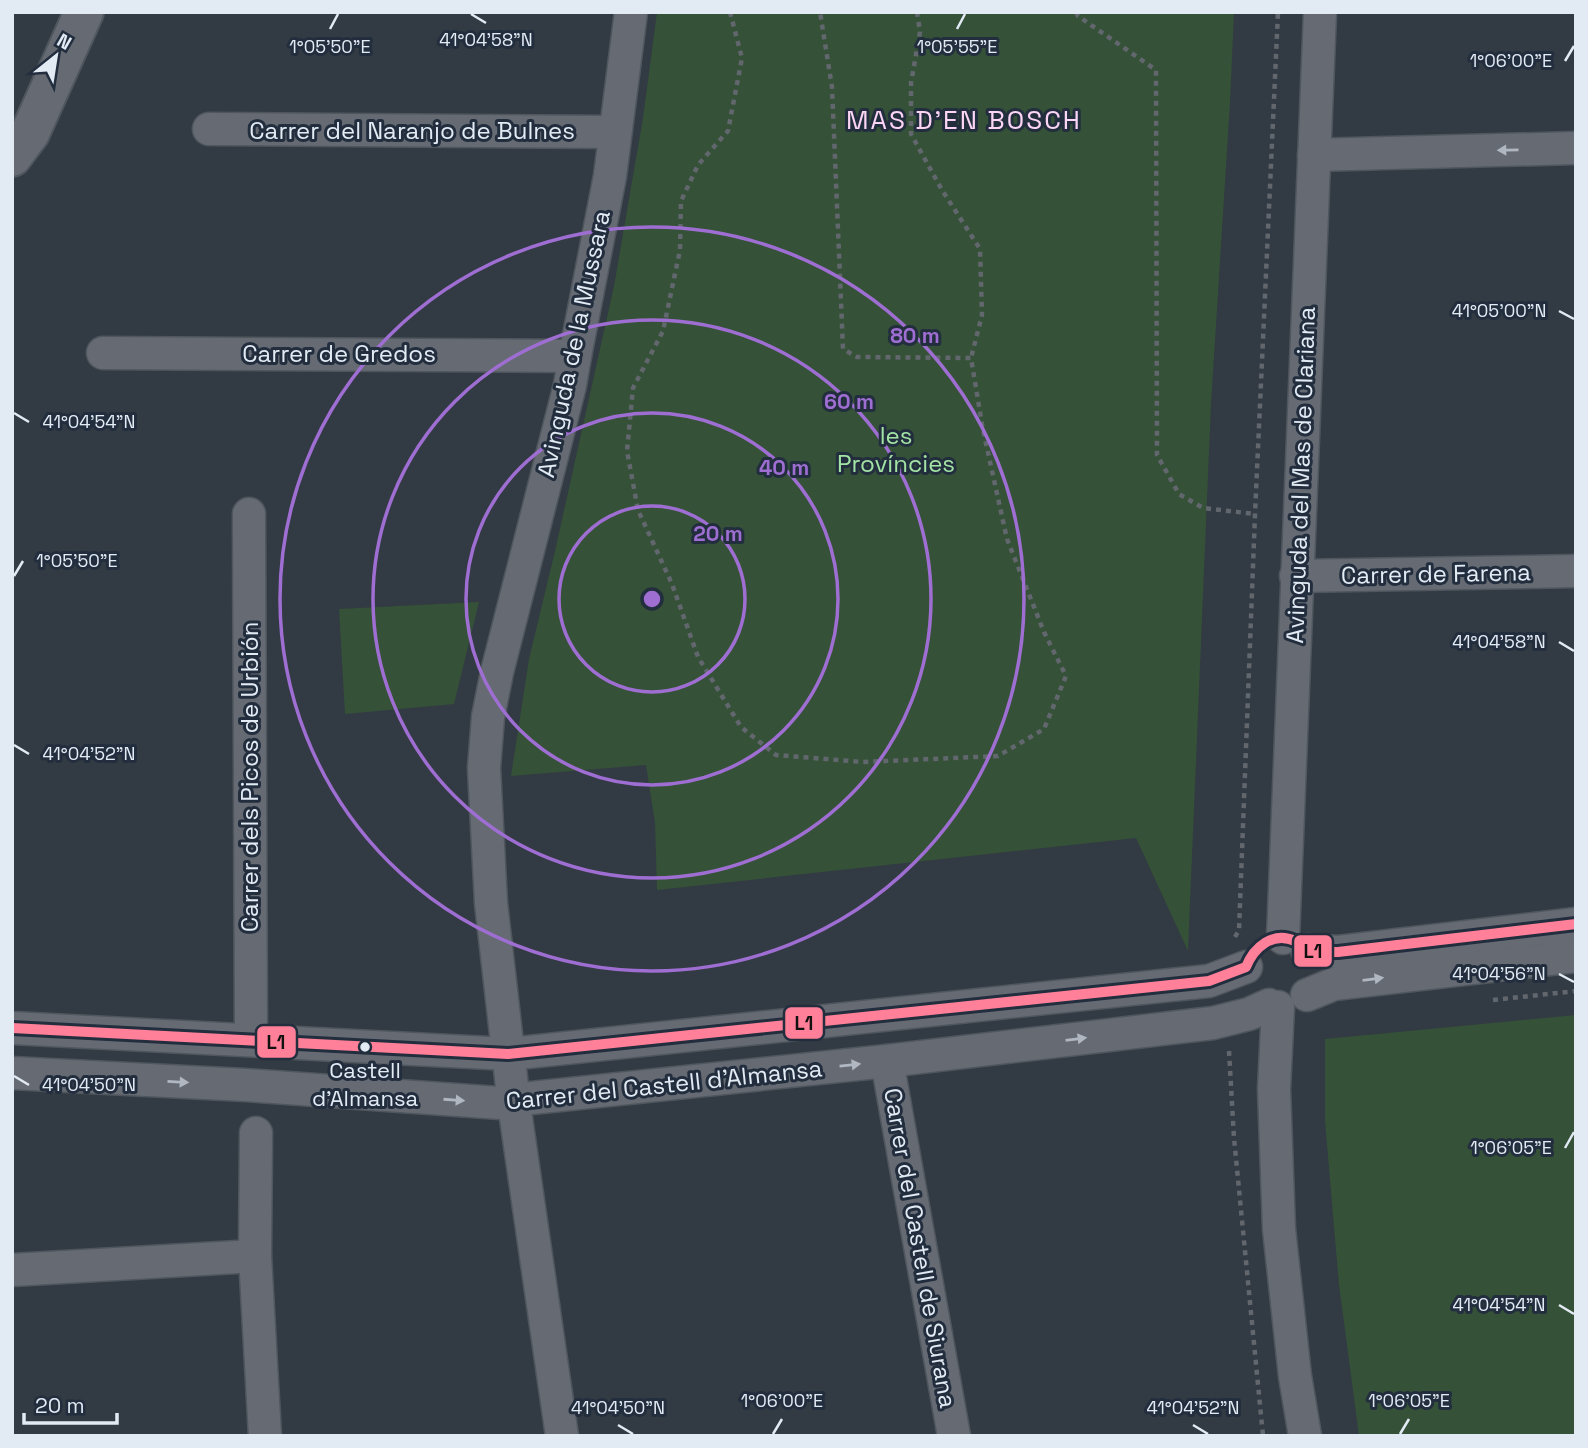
<svg xmlns="http://www.w3.org/2000/svg" width="1588" height="1448" viewBox="0 0 1588 1448" font-family="'Space Grotesk',sans-serif">
<rect width="100%" height="100%" fill="#323a43"/>
<g fill="#355138">
<path d="M 657,12 L 1234,12 L 1230,103 L 1211,404 L 1188,951 L 1136,838 L 657,890 L 655,823 L 646,765 L 511,776 L 529,659 L 555,551 L 614,286 L 643,118 Z"/>
<path d="M 479,602 L 454,704 L 345,714 L 339,609 Z"/>
<path d="M 1576,1015 L 1576,1436 L 1359,1436 L 1339,1285 L 1325,1121 L 1325,1039 Z"/>
</g>
<g fill="none" stroke-linecap="round" stroke-linejoin="round">
<defs>
<g id="street">
<path d="M 209,129 L 615,132"/>
<path d="M 1314,155 L 1576,148"/>
<path d="M 103,353 L 575,356"/>
<path d="M 249,514 L 251,1040"/>
<path d="M 1296,576 L 1576,571"/>
<path d="M 1283,938 L 1320,12"/>
<path d="M 1307,950 L 1338,952 L 1576,924"/>
<path d="M 1307,995 L 1334,984 L 1576,956"/>
<path d="M 1278,1007 L 1274,1089 L 1279,1229 L 1295,1376 L 1305,1436"/>
<path d="M 12,1028 L 508,1054 L 1209,981 L 1246,967"/>
<path d="M 887,1061 L 954,1436"/>
<path d="M 12,1073 L 245,1085 L 514,1104 L 522,1099 L 887,1061 L 1213,1023 L 1249,1014 L 1269,1005"/>
<path d="M 256,1133 L 255,1256 L 265,1436"/>
<path d="M 12,1270 L 255,1256"/>
<path d="M 562,1436 L 514,1104 L 491,903 L 484,768 L 488,717 L 497,672 L 570,385 L 575,356 L 610,176 L 631,12"/>
</g>
<path id="secondary" d="M 12,157 L 30,133 L 84,12"/>
</defs>
<use href="#street" stroke="#4f565d" stroke-width="35"/>
<use href="#secondary" stroke="#4f565d" stroke-width="42"/>
<g stroke="#62676e" stroke-width="4.5" stroke-dasharray="5 5" stroke-linecap="butt">
<path d="M 730,12 L 742,58 L 728,131 L 698,165 L 681,201 L 680,250 L 663,331 L 633,388 L 627,451 L 638,510 L 672,584 L 698,657 L 741,727 L 776,755 L 863,762 L 998,756 L 1044,729 L 1066,676 L 1044,632 L 1007,539 L 983,430 L 971,358 L 857,357 L 843,349 L 832,87 L 820,12"/>
<path d="M 917,12 L 920,32 L 911,83 L 911,134 L 942,190 L 980,249 L 982,315 L 971,358"/>
<path d="M 1076,12 L 1078,16 L 1156,70 L 1157,455 L 1179,494 L 1203,508 L 1255,514"/>
<path d="M 1235,937 L 1239,930 L 1255,514 L 1278,12"/>
<path d="M 1493,1000 L 1576,991"/>
<path d="M 1229,1051 L 1234,1138 L 1263,1436"/>
</g>
<use href="#street" stroke="#666b73" stroke-width="32"/>
<use href="#secondary" stroke="#666b73" stroke-width="38"/>
<defs>
<path id="bus-1" d="M 12,1028 L 508,1054 L 1209,981 L 1246,967 C 1254,947 1273,931 1295,941 C 1300,943 1304,948 1309,950 C 1318,953 1329,952 1338,952 L 1576,924"/>
</defs>
<use href="#bus-1" stroke="#222e3e" stroke-width="16"/>
<use href="#bus-1" stroke="#ff8098" stroke-width="10"/>
</g>
<defs><path id="oneway-solid" d="M-6-.8H1V-3.2L6.5 0L1 3.2V.8H-6Z" transform="scale(1.75)"/></defs>
<g fill="#b0b7c0">
<use href="#oneway-solid" transform="translate(1508 150) rotate(179)"/>
<use href="#oneway-solid" transform="translate(1373 979) rotate(-7)"/>
<use href="#oneway-solid" transform="translate(1076 1039) rotate(-7)"/>
<use href="#oneway-solid" transform="translate(850 1065) rotate(-6)"/>
<use href="#oneway-solid" transform="translate(178 1082) rotate(3)"/>
<use href="#oneway-solid" transform="translate(454 1100) rotate(4)"/>
</g>
<path fill="none" stroke="#e2eaf4" stroke-width="2.5" d="M 471,14 L 486,23M 330,29 L 338,14M 957,29 L 965,14M 1565,61 L 1574,46M 1559,311 L 1574,319M 14,413 L 29,422M 14,576 L 23,561M 1559,642 L 1574,651M 14,745 L 29,754M 1559,974 L 1574,982M 14,1076 L 29,1085M 1565,1148 L 1574,1132M 1559,1305 L 1574,1314M 618,1425 L 633,1434M 1193,1425 L 1208,1434M 773,1434 L 782,1419M 1400,1434 L 1409,1419"/>
<g fill="none" stroke="#9f6ed2" stroke-width="3.5">
<circle cx="652" cy="599" r="93"/>
<circle cx="652" cy="599" r="186"/>
<circle cx="652" cy="599" r="279"/>
<circle cx="652" cy="599" r="372"/>
</g>
<circle fill="#e2eaf4" stroke="#222e3e" stroke-width="2.5" cx="365" cy="1047" r="6"/>
<g text-anchor="middle" stroke-width="6" stroke-linejoin="round" paint-order="stroke">
<g font-size="22" fill="#e2eaf4" stroke="#222e3e">
<text x="365" y="1078">Castell<tspan x="365" dy="28">d'Almansa</tspan></text>
</g>
<g font-size="24" fill="#e2eaf4" stroke="#222e3e">
<text x="412" y="139">Carrer del Naranjo de Bulnes</text>
<text transform="translate(574 344) rotate(-78)" y="8">Avinguda de la Mussara</text>
<text x="339" y="362">Carrer de Gredos</text>
<text transform="translate(1301 475) rotate(-88)" y="8">Avinguda del Mas de Clariana</text>
<text transform="translate(1436 574) rotate(-1)" y="8">Carrer de Farena</text>
<text transform="translate(250 777) rotate(-90)" y="8">Carrer dels Picos de Urbión</text>
<text transform="translate(664 1085) rotate(-6)" y="8">Carrer del Castell d'Almansa</text>
<text transform="translate(920 1248) rotate(80)" y="8">Carrer del Castell de Siurana</text>
</g>
<g font-size="24" fill="#a3e3a4" stroke="#222e3e">
<text x="896" y="444">les<tspan x="896" dy="28">Províncies</tspan></text>
</g>
<g font-size="26" letter-spacing="2" fill="#fcd5f5" stroke="#222e3e">
<text x="964" y="129">MAS D'EN BOSCH</text>
</g>
</g>
<g font-size="18" text-anchor="middle" fill="#e2eaf4" stroke="#222e3e" stroke-width="6" stroke-linejoin="round" paint-order="stroke">
<text x="486" y="46">41°04'58"N</text>
<text x="330" y="53">1°05'50"E</text>
<text x="957" y="53">1°05'55"E</text>
<text x="1511" y="67">1°06'00"E</text>
<text x="1499" y="317">41°05'00"N</text>
<text x="89" y="428">41°04'54"N</text>
<text x="77" y="567">1°05'50"E</text>
<text x="1499" y="648">41°04'58"N</text>
<text x="89" y="760">41°04'52"N</text>
<text x="1499" y="980">41°04'56"N</text>
<text x="89" y="1091">41°04'50"N</text>
<text x="1511" y="1154">1°06'05"E</text>
<text x="1499" y="1311">41°04'54"N</text>
<text x="782" y="1407">1°06'00"E</text>
<text x="1409" y="1407">1°06'05"E</text>
<text x="618" y="1414">41°04'50"N</text>
<text x="1193" y="1414">41°04'52"N</text>
</g>
<circle cx="652" cy="599" r="10" fill="#9f6ed2" stroke="#222e3e" stroke-width="3.5"/>
<g font-size="21" text-anchor="middle" font-weight="bold" fill="#9f6ed2" stroke="#222e3e" stroke-width="6" stroke-linejoin="round" paint-order="stroke">
<text x="915" y="343">80 m</text>
<text x="849" y="409">60 m</text>
<text x="784" y="475">40 m</text>
<text x="718" y="541">20 m</text>
</g>
<g stroke="#222e3e" stroke-width="2.5">
<rect x="1293" y="934" width="40" height="34" rx="7" fill="#ff8098"/>
<rect x="784" y="1006" width="40" height="34" rx="7" fill="#ff8098"/>
<rect x="256" y="1025" width="41" height="34" rx="7" fill="#ff8098"/>
</g>
<g font-size="19" text-anchor="middle" font-weight="bold" fill="#111">
<text x="1313" y="958">L1</text>
<text x="804" y="1030">L1</text>
<text x="276" y="1049">L1</text>
</g>
<rect width="1588" height="1448" fill="none" stroke="#e2eaf4" stroke-width="28"/>
<g transform="translate(56 56) rotate(30)" stroke="#222e3e" stroke-width="5" paint-order="stroke">
<path d="M0-5L12 26L0 18L-12 26Z" fill="#e2eaf4"/>
<text y="-10" font-size="19" font-weight="bold" text-anchor="middle" fill="#e2eaf4">N</text>
</g>
<path d="M24 1413v10h93v-10" fill="none" stroke="#e2eaf4" stroke-width="3.5"/>
<text x="35" y="1413" font-size="21" fill="#e2eaf4" stroke="#222e3e" stroke-width="5" paint-order="stroke">20 m</text>
</svg>
